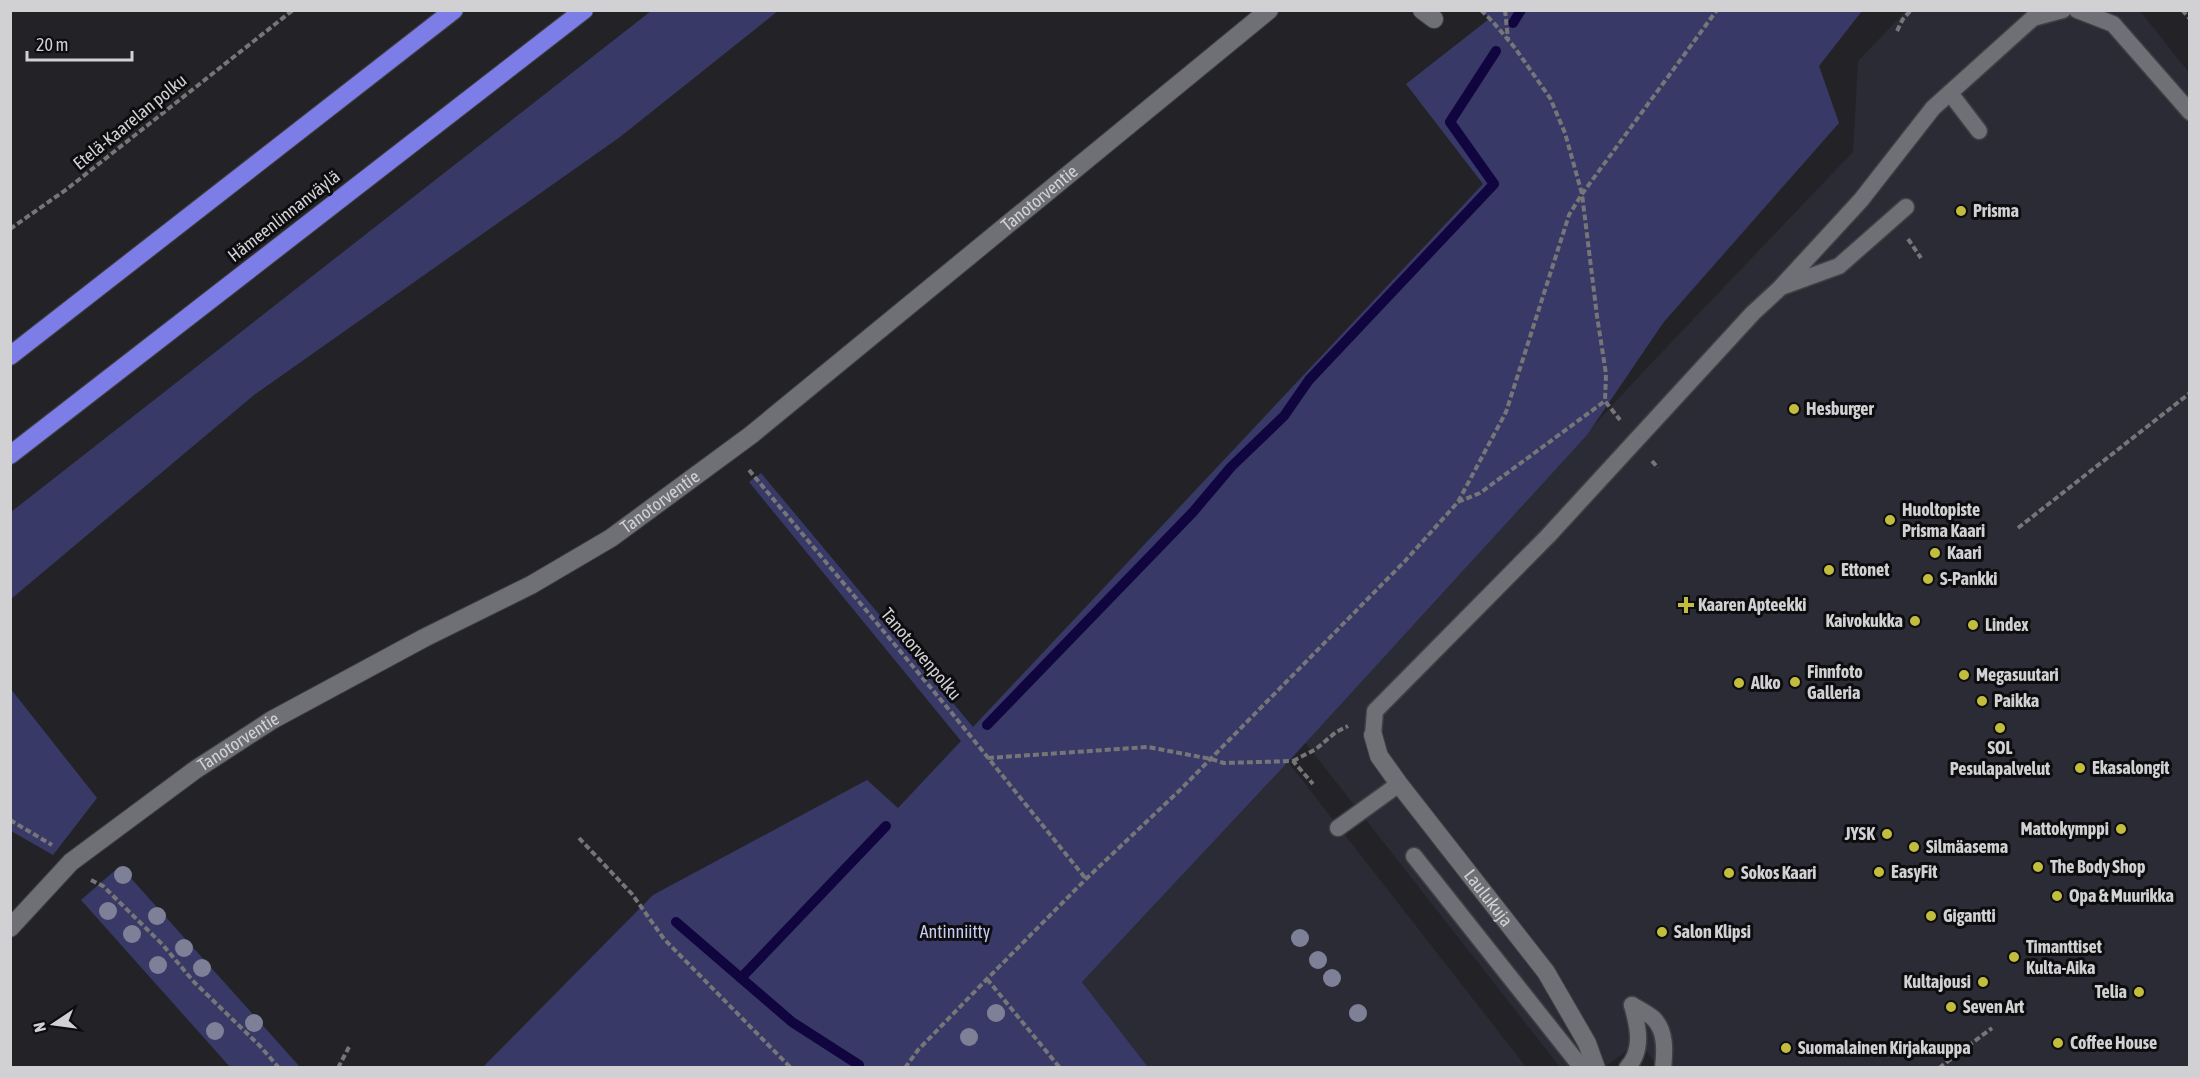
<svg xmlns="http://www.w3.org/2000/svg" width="2200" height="1078" viewBox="0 0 2200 1078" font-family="'Asap Condensed',sans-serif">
<rect width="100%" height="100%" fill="#232327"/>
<g fill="#2a2b35">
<path d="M 1906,11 L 2140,11 L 2190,74 L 2189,1067 L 1659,1068 L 1639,1041 L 1605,1067 L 1560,1067 L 1304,741 L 1643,372 L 1853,152 L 1858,61 Z"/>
<path d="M 1288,762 L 1526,1067 L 1148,1067 L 1082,982 Z"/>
</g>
<g fill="#383966">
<path d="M 651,11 L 778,11 L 620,137 L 254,395 L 11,599 L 11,512 Z"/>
<path d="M 1483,11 L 1862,11 L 1819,66 L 1839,123 L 1663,323 L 1587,435 L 1288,762 L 1082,982 L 1148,1067 L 483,1067 L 653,895 L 867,780 L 898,808 L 961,741 L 749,482 L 761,473 L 973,727 L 1483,184 L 1406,84 L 1489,19 Z"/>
<path d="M 10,688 L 97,798 L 53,855 L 11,831 Z"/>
<path d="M 120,866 L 300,1067 L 230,1067 L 81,900 Z"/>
</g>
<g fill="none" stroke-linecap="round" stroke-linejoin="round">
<g stroke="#110540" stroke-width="10">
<path d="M 1513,23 L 1521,10"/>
<path d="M 987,725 L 1193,512 L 1231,467 L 1284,416 L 1309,380 L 1494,184 L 1450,122 L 1496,51"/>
<path d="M 676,922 L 792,1022 L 859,1065"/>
<path d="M 741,978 L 886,826"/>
</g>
<defs>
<g id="lane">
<path d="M 2077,10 L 2113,24 L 2190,112"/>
<path d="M 1950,93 L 1979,131"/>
<path d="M 1784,286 L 1839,266 L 1906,207"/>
<path d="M 1373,735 L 1375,711 L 1548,536 L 1753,313 L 1780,288 L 1861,200 L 1933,108 L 2033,18 L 2063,10"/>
<path d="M 1338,828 L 1399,784"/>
<path d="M 1414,856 L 1582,1068"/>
<path d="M 1632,1005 C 1639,1009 1647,1013 1653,1018 C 1666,1030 1665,1051 1663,1068"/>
<path d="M 1627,1068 C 1644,1050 1638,1026 1632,1005"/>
</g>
<g id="street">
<path d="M 1422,10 L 1434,19"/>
<path id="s1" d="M 1373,735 L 1379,756 L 1399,784 L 1546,972 L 1587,1043 L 1596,1068"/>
<path id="s2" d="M 10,928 L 71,862 L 195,770 L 272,720 L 424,638 L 531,585 L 611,538 L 751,435 L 1269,10"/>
</g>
<g id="highway">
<path d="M 10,356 L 454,10"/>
<path d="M 10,455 L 584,10"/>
</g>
</defs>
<use href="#lane" stroke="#3f4043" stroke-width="19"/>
<use href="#street" stroke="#3f4043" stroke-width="20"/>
<use href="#highway" stroke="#3f4043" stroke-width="20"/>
<g stroke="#767679" stroke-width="4" stroke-dasharray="6 3" stroke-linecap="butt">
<path d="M 1481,10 L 1493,22 L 1515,48 L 1550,98 L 1565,133 L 1582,194 L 1597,316 L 1606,374 L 1605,401 L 1620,420"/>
<path d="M 1505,10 L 1508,39"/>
<path d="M 2182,10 L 2190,19"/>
<path d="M 1897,31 L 1903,19 L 1911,10"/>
<path d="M 10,229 L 67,189 L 293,10"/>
<path d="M 1908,239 L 1921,258"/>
<path d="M 1652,461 L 1658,468"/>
<path d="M 749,470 L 951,712 L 1086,879"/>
<path d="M 1458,502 L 1480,493 L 1605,401"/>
<path d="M 2018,528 L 2190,393"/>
<path d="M 988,758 L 1148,747 L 1211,759 L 1224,763 L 1293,761 L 1313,784"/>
<path d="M 1293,761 L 1316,749 L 1336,732 L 1348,726"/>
<path d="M 10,820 L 52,845"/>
<path d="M 579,838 L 632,894 L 664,939 L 791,1068"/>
<path d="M 91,880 L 103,886 L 162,944 L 194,982 L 260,1046 L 279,1068"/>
<path d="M 987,979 L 1060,1068"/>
<path d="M 338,1068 L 349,1047"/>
<path d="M 905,1068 L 918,1050 L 987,979 L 1086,879 L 1180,790 L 1405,561 L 1458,502 L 1506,412 L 1569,215 L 1582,194 L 1717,10"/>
<path d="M 1939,1068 L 1992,1028"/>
</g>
<use href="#lane" stroke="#6f7075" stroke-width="16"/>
<use href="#street" stroke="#6f7075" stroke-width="18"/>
<use href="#highway" stroke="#7c7de7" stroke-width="18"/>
</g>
<g fill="#7e8097">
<circle cx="123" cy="875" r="9"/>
<circle cx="108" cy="911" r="9"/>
<circle cx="157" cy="916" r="9"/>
<circle cx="132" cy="934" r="9"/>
<circle cx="1300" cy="938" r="9"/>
<circle cx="184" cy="948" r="9"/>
<circle cx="1318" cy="960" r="9"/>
<circle cx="158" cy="965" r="9"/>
<circle cx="202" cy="968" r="9"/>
<circle cx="1332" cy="978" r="9"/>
<circle cx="996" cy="1013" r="9"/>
<circle cx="1358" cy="1013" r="9"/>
<circle cx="254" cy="1023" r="9"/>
<circle cx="215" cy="1031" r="9"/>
<circle cx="969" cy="1037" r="9"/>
</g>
<g fill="#c3bd3e" stroke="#0d0d0f" stroke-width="2">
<circle cx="1961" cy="211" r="6"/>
<circle cx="1794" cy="409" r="6"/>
<circle cx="1890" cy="520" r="6"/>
<circle cx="1935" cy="553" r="6"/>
<circle cx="1829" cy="570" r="6"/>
<circle cx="1928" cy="579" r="6"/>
<path d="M1683 596h6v6h6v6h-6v6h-6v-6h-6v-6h6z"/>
<circle cx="1915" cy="621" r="6"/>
<circle cx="1973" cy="625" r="6"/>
<circle cx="1964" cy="675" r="6"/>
<circle cx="1795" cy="682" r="6"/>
<circle cx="1739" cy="683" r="6"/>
<circle cx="1982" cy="701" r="6"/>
<circle cx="2000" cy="728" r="6"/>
<circle cx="2080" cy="768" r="6"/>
<circle cx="2121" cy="829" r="6"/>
<circle cx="1887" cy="834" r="6"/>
<circle cx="1914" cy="847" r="6"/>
<circle cx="2038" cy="867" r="6"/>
<circle cx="1879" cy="872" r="6"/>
<circle cx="1729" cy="873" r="6"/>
<circle cx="2057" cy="896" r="6"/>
<circle cx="1931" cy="916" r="6"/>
<circle cx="1662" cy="932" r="6"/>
<circle cx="2014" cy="957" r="6"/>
<circle cx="1983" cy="982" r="6"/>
<circle cx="2139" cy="992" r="6"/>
<circle cx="1951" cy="1007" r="6"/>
<circle cx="2058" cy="1043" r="6"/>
<circle cx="1786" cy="1048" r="6"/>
</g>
<g text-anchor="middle" stroke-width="6" stroke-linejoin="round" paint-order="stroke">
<g font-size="18" fill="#d1d1d4" stroke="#0d0d0f">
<text transform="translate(130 122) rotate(-39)" y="6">Etelä-Kaarelan polku</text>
<text dy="6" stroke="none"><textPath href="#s2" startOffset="1268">Tanotorventie</textPath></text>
<text transform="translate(284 216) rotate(-38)" y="6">Hämeenlinnanväylä</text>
<text dy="6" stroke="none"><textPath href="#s2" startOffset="782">Tanotorventie</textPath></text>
<text transform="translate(921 654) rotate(50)" y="6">Tanotorvenpolku</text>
<text dy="6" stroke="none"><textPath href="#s2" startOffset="296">Tanotorventie</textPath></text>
<text dy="6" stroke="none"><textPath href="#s1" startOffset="201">Laulukuja</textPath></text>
</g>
<g font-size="18" font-weight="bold" fill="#d1d1d4" stroke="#0d0d0f" text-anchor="start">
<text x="1973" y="217">Prisma</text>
<text x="1806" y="415">Hesburger</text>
<text x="1902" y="516">Huoltopiste<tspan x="1902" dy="21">Prisma Kaari</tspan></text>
<text x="1947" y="559">Kaari</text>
<text x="1841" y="576">Ettonet</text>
<text x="1940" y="585">S-Pankki</text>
<text x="1698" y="611">Kaaren Apteekki</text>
<text x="1903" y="627" text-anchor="end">Kaivokukka</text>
<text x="1985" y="631">Lindex</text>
<text x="1807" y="678">Finnfoto<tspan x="1807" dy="21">Galleria</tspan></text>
<text x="1976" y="681">Megasuutari</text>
<text x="1751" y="689">Alko</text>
<text x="1994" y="707">Paikka</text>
<text x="2000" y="754" text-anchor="middle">SOL<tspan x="2000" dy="21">Pesulapalvelut</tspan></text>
<text x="2092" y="774">Ekasalongit</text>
<text x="2109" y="835" text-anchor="end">Mattokymppi</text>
<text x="1875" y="840" text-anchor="end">JYSK</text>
<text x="1926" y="853">Silmäasema</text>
<text x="2050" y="873">The Body Shop</text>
<text x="1891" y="878">EasyFit</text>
<text x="1741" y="879">Sokos Kaari</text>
<text x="2069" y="902">Opa &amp; Muurikka</text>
<text x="1943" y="922">Gigantti</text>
<text x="1674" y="938">Salon Klipsi</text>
<text x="2026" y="953">Timanttiset<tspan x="2026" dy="21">Kulta-Aika</tspan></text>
<text x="1971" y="988" text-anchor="end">Kultajousi</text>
<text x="2127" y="998" text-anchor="end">Telia</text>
<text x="1963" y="1013">Seven Art</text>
<text x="2070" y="1049">Coffee House</text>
<text x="1798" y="1054">Suomalainen Kirjakauppa</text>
</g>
<g font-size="18" fill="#c8ccf2" stroke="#0d0d0f">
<text x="955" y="938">Antinniitty</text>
</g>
</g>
<rect width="2200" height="1078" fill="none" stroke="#d1d1d4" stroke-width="24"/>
<g transform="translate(54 1024) rotate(257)" stroke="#0d0d0f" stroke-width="4.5" paint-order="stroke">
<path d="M0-4.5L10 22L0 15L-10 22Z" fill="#d1d1d4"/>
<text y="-9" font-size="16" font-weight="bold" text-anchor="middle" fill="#d1d1d4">N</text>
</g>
<path d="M27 51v9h105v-9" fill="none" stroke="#d1d1d4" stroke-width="3"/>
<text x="36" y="51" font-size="18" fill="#d1d1d4" stroke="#0d0d0f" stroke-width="4.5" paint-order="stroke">20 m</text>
</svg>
